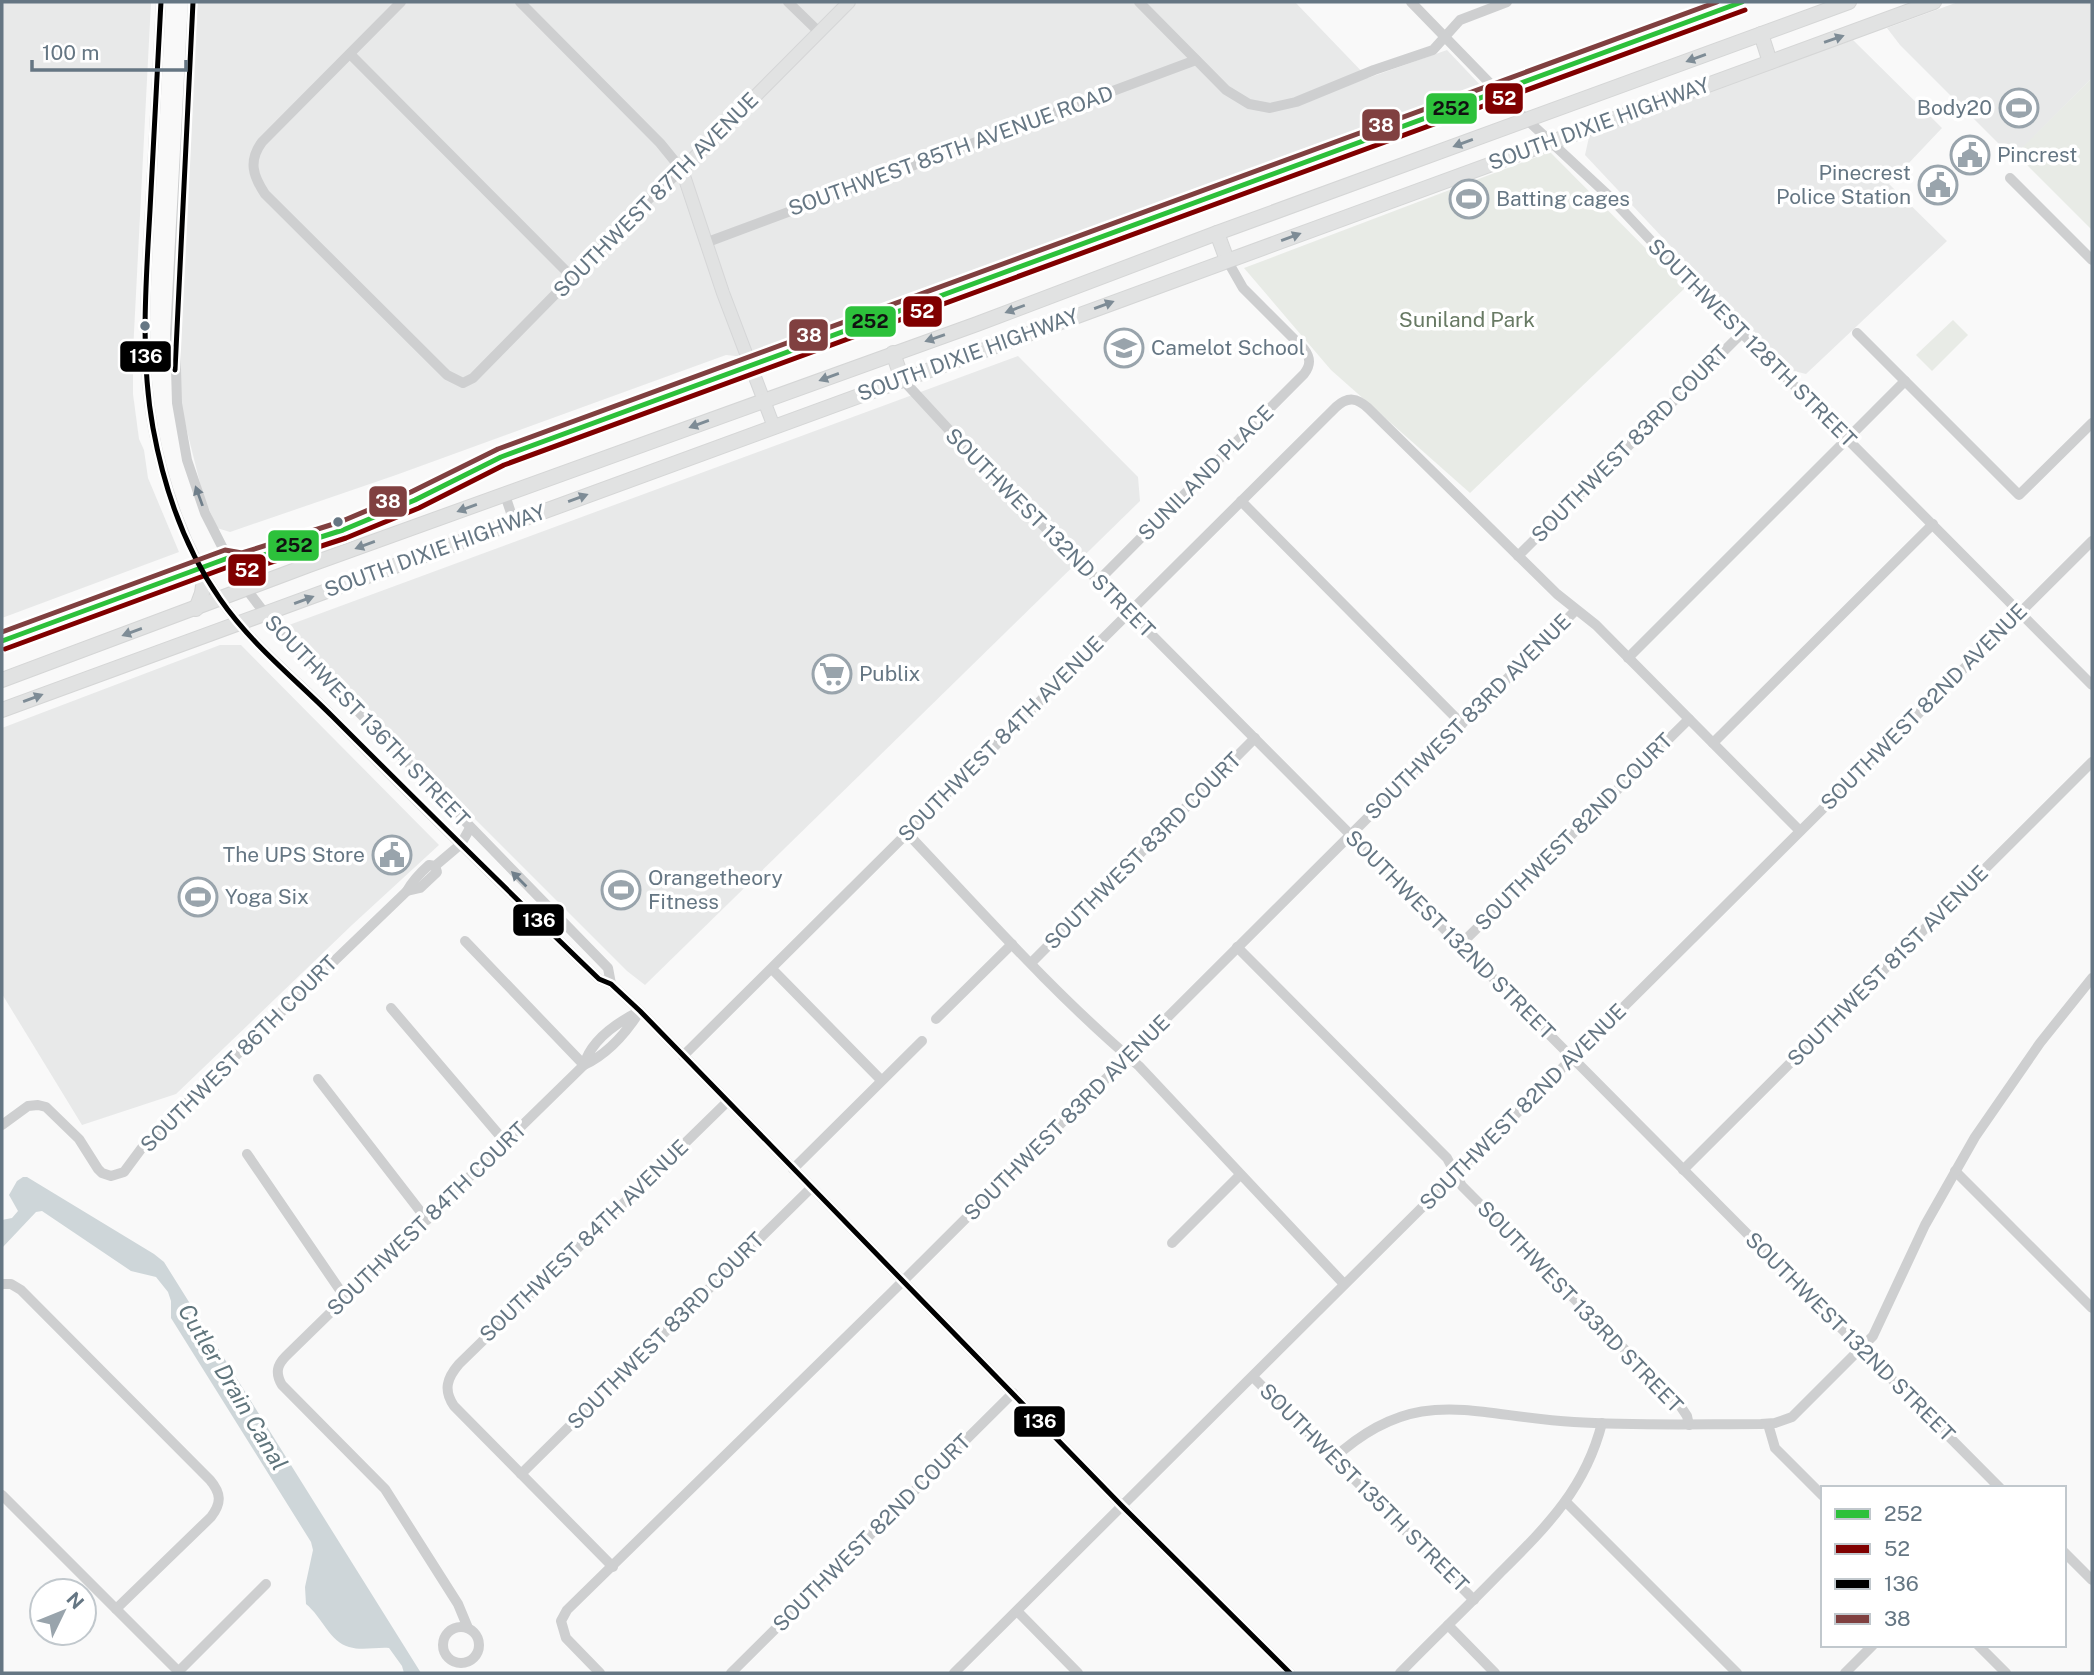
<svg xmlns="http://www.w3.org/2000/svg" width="2094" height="1675" viewBox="0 0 2094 1675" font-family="'Public Sans',sans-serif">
<rect width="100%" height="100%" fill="#f9f9f9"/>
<g fill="#e8e9e9">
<path d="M 2,2 L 151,2 L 133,352 L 133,394 L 139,439 L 144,450 L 148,478 L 179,552 L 2,618 Z"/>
<path d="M 197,2 L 1295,2 L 1368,78 L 1447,50 L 1483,88 L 1062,238 L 755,358 L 726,355 L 396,475 L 230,532 L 217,528 L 203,495 L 179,399 L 182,261 Z"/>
<path d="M 1958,2 L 2092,2 L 2092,78 L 2013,158 L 1900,45 L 1887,28 Z"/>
<path d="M 1853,40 L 1942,128 L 1889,184 L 1947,241 L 1806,374 L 1790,370 L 1725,304 L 1585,155 L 1589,137 L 1771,67 Z"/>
<path d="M 1018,356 L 1138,477 L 1140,501 L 645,985 L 627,971 L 464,808 L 337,680 L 289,625 Z"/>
<path d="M 220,645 L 241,645 L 439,845 L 352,925 L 176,1094 L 82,1125 L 2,994 L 2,728 Z"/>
</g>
<g fill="#e8ebe6">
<path d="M 2092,78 L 2092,230 L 2016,154 Z"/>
<path d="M 1550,152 L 1685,288 L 1470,493 L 1331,370 L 1244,268 Z"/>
<path d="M 1953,320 L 1968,335 L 1932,371 L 1916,355 Z"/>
</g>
<path fill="#ced6d9" d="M 23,1177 L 27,1177 L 154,1254 L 164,1262 L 421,1673 L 404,1673 L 402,1666 L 389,1648 C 376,1647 362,1651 349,1647 C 330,1642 322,1617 306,1604 L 305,1587 L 313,1550 L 311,1542 L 171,1318 L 171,1301 L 168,1292 L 156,1277 L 131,1271 L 42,1211 L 36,1212 L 2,1248 L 2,1220 L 12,1218 L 18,1211 L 9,1195 L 17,1181 Z"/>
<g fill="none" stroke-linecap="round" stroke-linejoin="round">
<defs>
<path id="major" d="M 774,427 L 723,293 L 682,170 L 849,2"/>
<g id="highway">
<path d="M 1761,34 L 1770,62"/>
<path d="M 1217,233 L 1227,260"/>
<path d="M 893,353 L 902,379"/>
<path d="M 196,609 L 202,593 L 205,572"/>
<path d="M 2,680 L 309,565 L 977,324 L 1217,233 L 1849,2"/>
<path d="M 2,710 L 1934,2"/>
</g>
</defs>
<use href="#major" stroke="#d5d6d7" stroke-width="14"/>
<use href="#highway" stroke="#d5d6d6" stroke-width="16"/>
<g stroke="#cecfd0" stroke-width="10">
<path d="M 161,2 C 157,71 154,140 150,209 C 146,282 140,356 153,428 C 164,487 186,550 220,599 C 250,643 295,678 332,716 C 419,805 509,892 599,979 L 611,984 L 640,1011 L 1122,1506 L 1290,1673"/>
<path d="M 193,2 L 175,334 L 177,403 L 187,460 L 205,513 L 238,578 L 273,624 L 608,968 L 611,984"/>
<path d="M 401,2 L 262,142 C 248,161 253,176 265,194 L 447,375 L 463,383 L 473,378 L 651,197 L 682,170 L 660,143 L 520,2"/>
<path d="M 788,2 L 819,32"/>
<path d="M 1139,2 L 1226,90 L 1249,104 L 1270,108 L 1296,102 L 1374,70 L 1433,50 L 1460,20 L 1507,2"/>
<path d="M 1411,2 L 1510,104 L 1611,198 L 1671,262 L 2092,685"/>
<path d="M 350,54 L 573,278"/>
<path d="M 2010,178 L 2092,260"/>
<path d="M 705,243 L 1196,60"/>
<path d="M 1857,333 L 2019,495 L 2092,423"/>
<path d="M 902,379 L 962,444 L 2000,1488"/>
<path d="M 505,495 L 514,522"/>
<path d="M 1241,501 L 1462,724"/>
<path d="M 1518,556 L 1742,333"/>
<path d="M 1098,581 L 1304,374 C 1311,365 1311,358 1304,349 L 1243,288 L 1227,260"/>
<path d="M 1628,658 L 1905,381"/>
<path d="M 1713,743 L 1933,524"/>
<path d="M 907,833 C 982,912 1055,995 1139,1066 L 1344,1284"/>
<path d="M 407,891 L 420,888 L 437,872 L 435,866"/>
<path d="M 465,941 L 584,1065 L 286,1356 C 277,1365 275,1373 282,1385 L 385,1489 L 458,1604 L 468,1628"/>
<path d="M 1460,945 L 1689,719"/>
<path d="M 1237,947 L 1447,1158 L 1462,1186 L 1679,1404 L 1687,1416 L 1689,1425"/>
<path d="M 1031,963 L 1255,738"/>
<path d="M 772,969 L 881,1080"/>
<path d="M 391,1008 L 506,1143"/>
<path d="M 640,1011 C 626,1033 608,1054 584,1065 C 591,1040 616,1023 640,1011 Z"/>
<path d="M 936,1019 L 1012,944"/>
<path d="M 683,1056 L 1336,407 C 1348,396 1357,398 1368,408 L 1557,594 L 1596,625 L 1800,831"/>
<path d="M 318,1079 L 427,1220"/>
<path d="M 2,1125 L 28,1106 L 38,1105 L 46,1107 L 79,1139 L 98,1169 L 102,1173 L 111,1176 L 124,1172 L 147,1141 L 407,891 C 413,880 420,873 429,865 L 435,866 L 461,844 L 470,828"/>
<path d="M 247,1154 L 346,1299"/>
<path d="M 793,1169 L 922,1041"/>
<path d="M 1683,1170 L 2092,762"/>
<path d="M 1955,1171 L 2092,1308"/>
<path d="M 1172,1243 L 1240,1175"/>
<path d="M 2,1284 L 11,1284 L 21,1290 L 210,1480 C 221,1493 222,1503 211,1517 L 116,1609"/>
<path d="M 1253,1377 L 1474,1600"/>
<path d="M 1768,1424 L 1775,1448 L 1823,1496"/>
<path d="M 1333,1459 C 1418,1381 1475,1417 1574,1422 C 1636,1426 1699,1424 1761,1424 L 1775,1423 L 1792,1417 L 1873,1336 L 1925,1225 L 1975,1137 L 2040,1043 L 2092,978"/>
<path d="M 521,1474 L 811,1188"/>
<path d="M 2,1495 L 180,1673"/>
<path d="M 1566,1502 L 1737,1673"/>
<path d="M 2064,1552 L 2092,1580"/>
<path d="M 613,1567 L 454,1406 C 443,1390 447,1378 459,1364 L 727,1102"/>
<path d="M 1017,1611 L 1078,1673"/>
<path d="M 1448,1625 L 1495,1673"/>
<circle cx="461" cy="1645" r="18"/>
<path d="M 1978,1645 L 2006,1673"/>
<path d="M 178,1672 L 266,1584"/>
<path d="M 600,1673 L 566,1638 L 561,1621 L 567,1610 L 892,1292 L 1576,610"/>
<path d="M 731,1673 L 1013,1393"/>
<path d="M 954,1673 L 2092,541"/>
<path d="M 1400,1673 C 1432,1640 1466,1608 1498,1575 C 1545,1528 1585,1490 1602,1423"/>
<path d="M 1845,1673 L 1873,1645"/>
</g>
<use href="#major" stroke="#e1e2e2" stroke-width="12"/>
<use href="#highway" stroke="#e1e2e2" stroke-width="14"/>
<defs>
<path id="bus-1" d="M 2,641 L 228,558 L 242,562 L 343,530 L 415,500 L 501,457 L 1742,2"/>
<path id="bus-2" d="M 5,649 L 228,567 L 244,571 L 346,538 L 419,508 L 504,465 L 1745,10"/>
<g id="bus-3">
<path d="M 161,2 C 157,71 154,140 150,210 C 146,282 140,356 153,428 C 164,488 185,549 220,599 C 251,644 294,678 332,716 C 420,804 509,892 599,979 L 611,984 L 640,1011 L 1122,1506 L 1290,1673"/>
<path d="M 175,370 L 193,2"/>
</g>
<path id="bus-4" d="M 2,632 L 225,550 L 242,553 L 340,522 L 411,492 L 498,449 L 1717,2"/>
</defs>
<use href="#bus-1" stroke="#fff" stroke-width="10"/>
<use href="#bus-2" stroke="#fff" stroke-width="10"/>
<use href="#bus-3" stroke="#fff" stroke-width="10"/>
<use href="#bus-4" stroke="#fff" stroke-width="10"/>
<use href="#bus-1" stroke="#2dc13b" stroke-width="5"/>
<use href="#bus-2" stroke="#800000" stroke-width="5"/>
<use href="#bus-3" stroke="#000" stroke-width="5"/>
<use href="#bus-4" stroke="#804040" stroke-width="5"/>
</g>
<defs><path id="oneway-solid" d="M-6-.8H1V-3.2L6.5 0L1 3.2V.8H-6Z" transform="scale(1.75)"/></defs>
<g fill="#7e8c96">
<use href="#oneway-solid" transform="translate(1834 39) rotate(-19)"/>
<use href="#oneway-solid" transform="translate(1696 58) rotate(160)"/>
<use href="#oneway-solid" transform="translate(1463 143) rotate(160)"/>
<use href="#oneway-solid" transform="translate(1291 237) rotate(-20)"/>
<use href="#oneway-solid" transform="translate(1104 305) rotate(-20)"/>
<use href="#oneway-solid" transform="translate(1015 309) rotate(159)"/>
<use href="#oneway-solid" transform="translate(935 338) rotate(161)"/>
<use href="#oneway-solid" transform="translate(829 377) rotate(160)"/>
<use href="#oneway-solid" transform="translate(699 424) rotate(160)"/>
<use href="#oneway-solid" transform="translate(578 498) rotate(-20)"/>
<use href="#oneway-solid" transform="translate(467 508) rotate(160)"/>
<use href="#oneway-solid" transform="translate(365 545) rotate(160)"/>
<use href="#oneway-solid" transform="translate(304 600) rotate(-20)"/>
<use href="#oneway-solid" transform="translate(132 632) rotate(160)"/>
<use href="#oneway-solid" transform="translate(33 698) rotate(-20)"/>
</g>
<g fill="#707f8b">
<use href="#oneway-solid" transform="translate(199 496) rotate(-110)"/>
<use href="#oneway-solid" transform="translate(519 879) rotate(-135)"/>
</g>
<defs>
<symbol id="stadium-ring" viewBox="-11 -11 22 22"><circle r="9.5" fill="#fff" stroke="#99a4ac" stroke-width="1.5"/><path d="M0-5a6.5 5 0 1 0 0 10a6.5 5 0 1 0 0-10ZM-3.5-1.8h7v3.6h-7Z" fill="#99a4ac"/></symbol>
<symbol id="civic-ring" viewBox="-11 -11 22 22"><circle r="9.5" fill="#fff" stroke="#99a4ac" stroke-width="1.5"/><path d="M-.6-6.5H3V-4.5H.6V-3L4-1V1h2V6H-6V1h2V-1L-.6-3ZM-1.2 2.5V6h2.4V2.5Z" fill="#99a4ac"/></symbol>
<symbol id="school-ring" viewBox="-11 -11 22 22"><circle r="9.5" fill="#fff" stroke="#99a4ac" stroke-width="1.5"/><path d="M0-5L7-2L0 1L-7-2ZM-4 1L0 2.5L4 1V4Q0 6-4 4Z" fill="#99a4ac"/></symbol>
<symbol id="supermarket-ring" viewBox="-11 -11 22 22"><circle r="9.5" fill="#fff" stroke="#99a4ac" stroke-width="1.5"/><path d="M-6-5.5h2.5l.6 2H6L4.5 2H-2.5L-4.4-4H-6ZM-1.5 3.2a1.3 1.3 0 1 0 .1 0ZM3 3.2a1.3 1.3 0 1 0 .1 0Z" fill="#99a4ac"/></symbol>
</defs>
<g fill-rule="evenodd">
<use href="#stadium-ring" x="1997" y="86" width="44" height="44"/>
<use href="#civic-ring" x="1948" y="133" width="44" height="44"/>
<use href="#civic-ring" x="1916" y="163" width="44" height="44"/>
<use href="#stadium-ring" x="1447" y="177" width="44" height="44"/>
<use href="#school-ring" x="1102" y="326" width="44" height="44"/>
<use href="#supermarket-ring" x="810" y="652" width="44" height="44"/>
<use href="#civic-ring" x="370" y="833" width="44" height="44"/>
<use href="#stadium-ring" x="599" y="868" width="44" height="44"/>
<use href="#stadium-ring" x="176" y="875" width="44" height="44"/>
</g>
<g fill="#657683" stroke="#fff" stroke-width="2.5">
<circle cx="145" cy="326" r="6"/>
<circle cx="338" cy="522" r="6"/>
</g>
<g text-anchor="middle" stroke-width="7" stroke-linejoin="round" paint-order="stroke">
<g font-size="21" fill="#657683" stroke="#fff" text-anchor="start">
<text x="1992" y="115" text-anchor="end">Body20</text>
<text x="1997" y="162">Pincrest</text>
<text x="1911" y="180" text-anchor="end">Pinecrest<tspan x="1911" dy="24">Police Station</tspan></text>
<text x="1496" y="206">Batting cages</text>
<text x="1151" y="355">Camelot School</text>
<text x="859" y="681">Publix</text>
<text x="365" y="862" text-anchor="end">The UPS Store</text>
<text x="648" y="885">Orangetheory<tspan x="648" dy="24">Fitness</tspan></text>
<text x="225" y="904">Yoga Six</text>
</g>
<g font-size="21" fill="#657683" stroke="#fff">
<text transform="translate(1599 124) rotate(-20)" y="7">SOUTH DIXIE HIGHWAY</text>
<text transform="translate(951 151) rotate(-20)" y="7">SOUTHWEST 85TH AVENUE ROAD</text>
<text transform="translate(656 195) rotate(-45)" y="7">SOUTHWEST 87TH AVENUE</text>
<text transform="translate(1752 343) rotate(45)" y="7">SOUTHWEST 128TH STREET</text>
<text transform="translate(968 355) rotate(-20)" y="7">SOUTH DIXIE HIGHWAY</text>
<text transform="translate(1630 444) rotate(-45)" y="7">SOUTHWEST 83RD COURT</text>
<text transform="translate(1206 473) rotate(-45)" y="7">SUNILAND PLACE</text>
<text transform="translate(1050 533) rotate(45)" y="7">SOUTHWEST 132ND STREET</text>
<text transform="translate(435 551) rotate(-20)" y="7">SOUTH DIXIE HIGHWAY</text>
<text transform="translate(1924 707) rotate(-45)" y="7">SOUTHWEST 82ND AVENUE</text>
<text transform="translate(1468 717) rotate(-45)" y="7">SOUTHWEST 83RD AVENUE</text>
<text transform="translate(367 721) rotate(46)" y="7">SOUTHWEST 136TH STREET</text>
<text transform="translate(1001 739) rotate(-45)" y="7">SOUTHWEST 84TH AVENUE</text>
<text transform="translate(1574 832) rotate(-45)" y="7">SOUTHWEST 82ND COURT</text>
<text transform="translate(1143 851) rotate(-45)" y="7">SOUTHWEST 83RD COURT</text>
<text transform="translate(1450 935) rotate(45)" y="7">SOUTHWEST 132ND STREET</text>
<text transform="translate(1888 966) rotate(-45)" y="7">SOUTHWEST 81ST AVENUE</text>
<text transform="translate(239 1054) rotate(-45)" y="7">SOUTHWEST 86TH COURT</text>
<text transform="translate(1523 1107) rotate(-45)" y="7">SOUTHWEST 82ND AVENUE</text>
<text transform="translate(1067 1118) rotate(-45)" y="7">SOUTHWEST 83RD AVENUE</text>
<text transform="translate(427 1219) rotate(-44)" y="7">SOUTHWEST 84TH COURT</text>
<text transform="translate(584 1241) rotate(-44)" y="7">SOUTHWEST 84TH AVENUE</text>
<text transform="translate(1580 1307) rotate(46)" y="7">SOUTHWEST 133RD STREET</text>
<text transform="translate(666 1331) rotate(-45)" y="7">SOUTHWEST 83RD COURT</text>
<text transform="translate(1850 1337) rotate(45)" y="7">SOUTHWEST 132ND STREET</text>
<text transform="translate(1364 1488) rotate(45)" y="7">SOUTHWEST 135TH STREET</text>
<text transform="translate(872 1533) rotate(-45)" y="7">SOUTHWEST 82ND COURT</text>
</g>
<g font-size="21" fill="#687a64" stroke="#fff">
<text x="1467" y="327">Suniland Park</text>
</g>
<g font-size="23" font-style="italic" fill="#60757c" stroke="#fff">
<text transform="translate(233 1387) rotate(59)" y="8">Cutler Drain Canal</text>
</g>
</g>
<g stroke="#fff" stroke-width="2.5">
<rect x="1484" y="82" width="40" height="33" rx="7" fill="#800000"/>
<rect x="1425" y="92" width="53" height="33" rx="7" fill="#2dc13b"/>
<rect x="1361" y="108" width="40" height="34" rx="7" fill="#804040"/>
<rect x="902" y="295" width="41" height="33" rx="7" fill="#800000"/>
<rect x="844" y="305" width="53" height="33" rx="7" fill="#2dc13b"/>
<rect x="788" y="318" width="41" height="34" rx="7" fill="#804040"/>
<rect x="119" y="340" width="53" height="33" rx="7" fill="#000"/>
<rect x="368" y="485" width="40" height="33" rx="7" fill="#804040"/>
<rect x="267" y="529" width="53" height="33" rx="7" fill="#2dc13b"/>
<rect x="227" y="553" width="40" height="34" rx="7" fill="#800000"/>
<rect x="512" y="903" width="53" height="34" rx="7" fill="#000"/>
<rect x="1013" y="1405" width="53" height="33" rx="7" fill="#000"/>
</g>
<g font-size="19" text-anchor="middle" font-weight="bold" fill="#fff">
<text x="1504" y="105">52</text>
<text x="1381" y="132">38</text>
<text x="922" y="318">52</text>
<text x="809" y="342">38</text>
<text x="146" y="363">136</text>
<text x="388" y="508">38</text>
<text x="247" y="577">52</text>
<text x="539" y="927">136</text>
<text x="1040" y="1428">136</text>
</g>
<g font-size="19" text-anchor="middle" font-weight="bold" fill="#111">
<text x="1451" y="115">252</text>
<text x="870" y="328">252</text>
<text x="294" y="552">252</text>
</g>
<rect width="2094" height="1675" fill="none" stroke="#657683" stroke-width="7"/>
<rect x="1821" y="1486" width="245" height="161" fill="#ffffff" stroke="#c1c8cd" stroke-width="2"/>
<rect x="1835" y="1509" width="35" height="10" fill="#2dc13b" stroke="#c1c8cd" stroke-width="2"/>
<text x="1884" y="1521" font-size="21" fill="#657683">252</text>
<rect x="1835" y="1544" width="35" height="10" fill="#800000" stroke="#c1c8cd" stroke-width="2"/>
<text x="1884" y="1556" font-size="21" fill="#657683">52</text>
<rect x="1835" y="1579" width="35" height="10" fill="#000000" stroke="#c1c8cd" stroke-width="2"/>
<text x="1884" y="1591" font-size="21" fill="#657683">136</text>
<rect x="1835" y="1614" width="35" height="10" fill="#804040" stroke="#c1c8cd" stroke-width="2"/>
<text x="1884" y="1626" font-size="21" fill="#657683">38</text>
<g transform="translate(63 1612) rotate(47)"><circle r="33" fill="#ffffff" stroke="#c1c8cd" stroke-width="2"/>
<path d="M0-5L12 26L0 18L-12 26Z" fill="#99a4ac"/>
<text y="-10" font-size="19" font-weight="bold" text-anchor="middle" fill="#657683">N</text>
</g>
<path d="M32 60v10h154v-10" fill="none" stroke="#657683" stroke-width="3.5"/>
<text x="42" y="60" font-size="21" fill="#657683" stroke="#ffffff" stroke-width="5" paint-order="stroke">100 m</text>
</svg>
